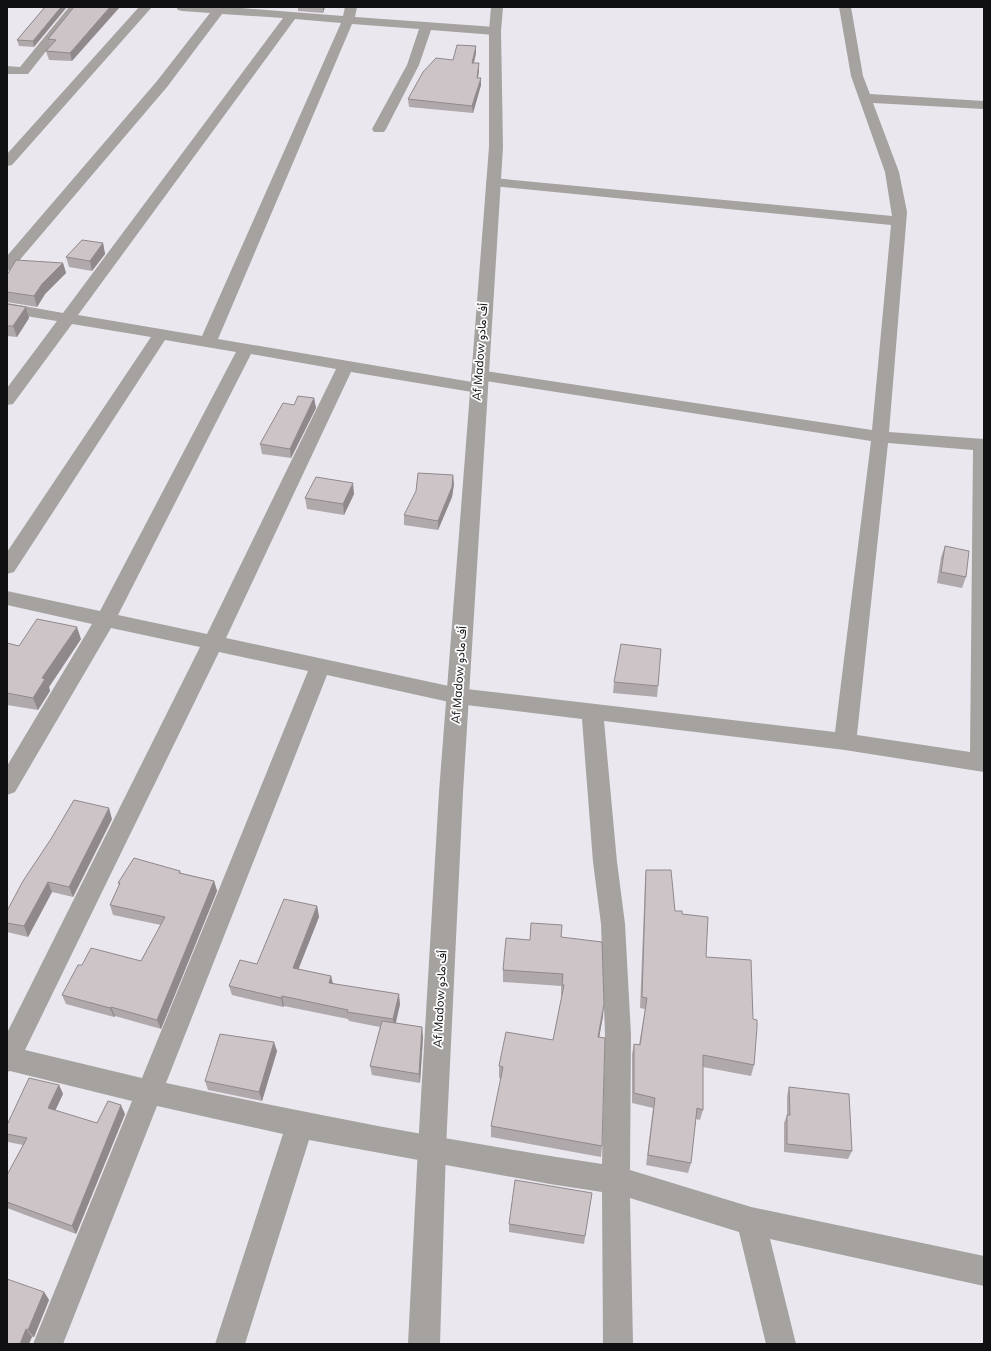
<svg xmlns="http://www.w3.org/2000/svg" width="991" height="1351" viewBox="0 0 991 1351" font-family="Mulish,Vazirmatn,sans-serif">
<rect width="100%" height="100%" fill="#eae7ef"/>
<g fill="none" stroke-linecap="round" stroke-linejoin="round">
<g fill="#a5a2a0" fill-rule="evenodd">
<path d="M 69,7 L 81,7 L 28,74 L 7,74 L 7,66 L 20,67 Z"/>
<path d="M 139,7 L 152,7 L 12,165 L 7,166 L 7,154 Z"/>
<path d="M 176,7 L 229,7 L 343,16 L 345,7 L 357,7 L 355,17 L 495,27 L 499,28 L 501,31 L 499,34 L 495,35 L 431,30 L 419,65 L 386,129 L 384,132 L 374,132 L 372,129 L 407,65 L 419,29 L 352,24 L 218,339 L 478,383 L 484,384 L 487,388 L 484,392 L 478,393 L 351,372 L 226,638 L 458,688 L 835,732 L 871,441 L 479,380 L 473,379 L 471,375 L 473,371 L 479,370 L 872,430 L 891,225 L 493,186 L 488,185 L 486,182 L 488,179 L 493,178 L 892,216 L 885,172 L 851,76 L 839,7 L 851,7 L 863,76 L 870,94 L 984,101 L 984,109 L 873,103 L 899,172 L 907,212 L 889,432 L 984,439 L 984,772 L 845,750 L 604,721 L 617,862 L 625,924 L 631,1035 L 630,1170 L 751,1207 L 984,1256 L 984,1286 L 770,1239 L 796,1344 L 766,1344 L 739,1232 L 630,1198 L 633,1344 L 603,1344 L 602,1192 L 550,1184 L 309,1140 L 245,1344 L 215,1344 L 283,1134 L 157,1106 L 63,1344 L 33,1344 L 132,1101 L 10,1071 L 7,1072 L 7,1033 L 200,647 L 111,628 L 15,792 L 7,795 L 7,766 L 92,624 L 7,605 L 7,591 L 100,611 L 236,352 L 165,340 L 14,572 L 7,574 L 7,552 L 151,337 L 72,324 L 13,404 L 7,405 L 7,388 L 57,321 L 7,313 L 7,303 L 63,313 L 283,18 L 222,14 L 167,87 L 12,269 L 7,271 L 7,256 L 157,81 L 210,13 L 182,11 L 178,10 ZM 295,19 L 341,23 L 202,336 L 78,315 ZM 251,354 L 336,369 L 207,634 L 118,615 ZM 888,443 L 973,450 L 970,752 L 857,735 ZM 219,652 L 308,671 L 142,1078 L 25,1050 ZM 327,675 L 458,704 L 582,719 L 593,862 L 601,924 L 605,1035 L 602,1164 C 456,1142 311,1114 166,1083 Z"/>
</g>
<path fill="#a5a2a0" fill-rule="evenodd" d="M 491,7 L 503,7 L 501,31 L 503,147 L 463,792 L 446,1148 L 440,1344 L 408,1344 L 418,1148 L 439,792 L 489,147 L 489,31 Z"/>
</g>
<g fill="#b0a9ac">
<path d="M 45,7 L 34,47 L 19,46 L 17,40 Z"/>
<path d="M 74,7 L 72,61 L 49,60 L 46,51 L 50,46 L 48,39 Z"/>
<path d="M 298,7 L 325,7 L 323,13 L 298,11 Z"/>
<path d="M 476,53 L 474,63 L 479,63 L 479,70 L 478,78 L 481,85 L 473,113 L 409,107 L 408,99 L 453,60 Z"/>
<path d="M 103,243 L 105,254 L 92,271 L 69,267 L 66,257 Z"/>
<path d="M 63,263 L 66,273 L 45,294 L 37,307 L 7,302 L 7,275 Z"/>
<path d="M 7,304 L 26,307 L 29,318 L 17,337 L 7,336 Z"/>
<path d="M 314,398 L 316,408 L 291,458 L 262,454 L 260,444 L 294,405 Z"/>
<path d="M 454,484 L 452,497 L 438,530 L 404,525 L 404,515 Z"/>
<path d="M 354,494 L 344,515 L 307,509 L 305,498 Z"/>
<path d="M 945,546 L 966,577 L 962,588 L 937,583 L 941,557 Z"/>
<path d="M 81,639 L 49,687 L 50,691 L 38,710 L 7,705 L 7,643 L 19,646 Z"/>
<path d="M 614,682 L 658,686 L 657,697 L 613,693 Z"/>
<path d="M 112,819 L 73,897 L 52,892 L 28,937 L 7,932 L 7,911 Z"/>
<path d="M 646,870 L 675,911 L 682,914 L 706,957 L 754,1065 L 751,1076 L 703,1067 L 703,1110 L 700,1120 L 696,1119 L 691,1163 L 688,1173 L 646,1165 L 653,1108 L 632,1103 L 632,1054 L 634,1044 L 639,1045 L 645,1009 L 640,1008 L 645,882 Z"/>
<path d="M 180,871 L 181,873 L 214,881 L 217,891 L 161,1029 L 115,1016 L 114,1017 L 66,1004 L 62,995 L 82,965 L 141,961 L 161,925 L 113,915 L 110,905 L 119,885 L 118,883 Z"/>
<path d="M 317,906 L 319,917 L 298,969 L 331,976 L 333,983 L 400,1004 L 396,1023 L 423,1037 L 420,1083 L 372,1075 L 370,1066 L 380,1027 L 349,1021 L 348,1019 L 284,1006 L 283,1007 L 232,995 L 229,986 L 257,964 Z"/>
<path d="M 561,937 L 603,1016 L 599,1038 L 602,1146 L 601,1157 L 491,1137 L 491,1126 L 501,1078 L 499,1078 L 499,1066 L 553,1040 L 562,996 L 561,996 L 561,986 L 503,982 L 503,970 L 530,940 Z"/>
<path d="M 277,1051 L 262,1101 L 208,1090 L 205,1081 Z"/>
<path d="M 59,1085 L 63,1094 L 55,1111 L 97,1123 L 125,1114 L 76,1234 L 7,1208 L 7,1175 L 23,1145 L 8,1142 L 7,1140 L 7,1125 Z"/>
<path d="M 789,1087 L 852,1151 L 848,1159 L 784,1152 L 784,1123 L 787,1115 L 787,1096 Z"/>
<path d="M 592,1193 L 584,1244 L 509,1232 L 509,1224 Z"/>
<path d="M 44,1292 L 49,1300 L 34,1337 L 32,1337 L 7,1344 Z"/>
</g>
<g fill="#90898c">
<path d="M 61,7 L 67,7 L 34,47 L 33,41 Z"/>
<path d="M 110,7 L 120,7 L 72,61 L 70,53 Z"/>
<path d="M 323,7 L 325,7 L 323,13 Z"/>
<path d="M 476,46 L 476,53 L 472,70 L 472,63 Z"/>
<path d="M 479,63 L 479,70 L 477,85 L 477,78 Z"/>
<path d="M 481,78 L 481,85 L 473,113 L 472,106 Z"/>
<path d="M 103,243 L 105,254 L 92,271 L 90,261 Z"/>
<path d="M 63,263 L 66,273 L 45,294 L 37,307 L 34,296 L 42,284 Z"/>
<path d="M 26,307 L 29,318 L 17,337 L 13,326 Z"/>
<path d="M 314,398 L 316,408 L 291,458 L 290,449 Z"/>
<path d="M 453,475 L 454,484 L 452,497 L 438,530 L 438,521 Z"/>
<path d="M 353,483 L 354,494 L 344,515 L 343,504 Z"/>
<path d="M 77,627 L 81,639 L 49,687 L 50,691 L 38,710 L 33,698 L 42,678 Z"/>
<path d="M 109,808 L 112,819 L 73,897 L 69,887 Z"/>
<path d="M 214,881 L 217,891 L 161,1029 L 157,1020 Z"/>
<path d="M 48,882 L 52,892 L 28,937 L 24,926 Z"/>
<path d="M 317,906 L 319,917 L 295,978 L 293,968 Z"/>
<path d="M 331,976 L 333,986 L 329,983 Z"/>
<path d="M 399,994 L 400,1004 L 394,1029 L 393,1019 Z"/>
<path d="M 282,996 L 284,1006 L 283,1007 L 281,998 Z"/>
<path d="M 604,1004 L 603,1016 L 597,1049 L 598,1037 Z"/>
<path d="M 111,1007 L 115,1016 L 114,1017 L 110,1008 Z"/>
<path d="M 422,1027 L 423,1037 L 420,1083 L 419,1074 Z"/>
<path d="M 274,1042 L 277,1051 L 262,1101 L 259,1092 Z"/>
<path d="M 59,1085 L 63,1094 L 52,1117 L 48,1108 Z"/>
<path d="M 121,1105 L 125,1114 L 76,1234 L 72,1226 Z"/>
<path d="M 44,1292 L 49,1300 L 34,1337 L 28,1330 Z"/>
<path d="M 26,1329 L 32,1337 L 29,1344 L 20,1344 Z"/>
</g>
<g fill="#cdc4c8" stroke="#90898c">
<path d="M 45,7 L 61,7 L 33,41 L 17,40 Z"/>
<path d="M 74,7 L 110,7 L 70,53 L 46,51 L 56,40 L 48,39 Z"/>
<path d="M 457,45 L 476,46 L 472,63 L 479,63 L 477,78 L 481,78 L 472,106 L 408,99 L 423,72 L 436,58 L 453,60 Z"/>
<path d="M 82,240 L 103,243 L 90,261 L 66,257 Z"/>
<path d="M 16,260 L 63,263 L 42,284 L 34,296 L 7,292 L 7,275 Z"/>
<path d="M 7,304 L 26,307 L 13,326 L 7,326 Z"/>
<path d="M 298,396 L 314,398 L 290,449 L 260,444 L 283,403 L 294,405 Z"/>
<path d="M 418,473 L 453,475 L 452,487 L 438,521 L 404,515 L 416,491 Z"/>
<path d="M 316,477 L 353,483 L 343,504 L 305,498 Z"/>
<path d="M 945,546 L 969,551 L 966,577 L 941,572 Z"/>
<path d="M 37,619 L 77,627 L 42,678 L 45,679 L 33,698 L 7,693 L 7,643 L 19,646 Z"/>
<path d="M 621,644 L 661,649 L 658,686 L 614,682 Z"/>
<path d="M 74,800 L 109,808 L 69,887 L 48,882 L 24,926 L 7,923 L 7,911 L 23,881 L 51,839 Z"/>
<path d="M 134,858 L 180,871 L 179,873 L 214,881 L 157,1020 L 111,1007 L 110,1008 L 62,995 L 78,965 L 82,965 L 91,948 L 141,961 L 165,917 L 110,905 L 120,883 L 118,883 Z"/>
<path d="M 646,870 L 671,870 L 675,911 L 682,911 L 682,914 L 708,917 L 706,957 L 751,960 L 753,1019 L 757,1020 L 757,1028 L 754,1065 L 703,1055 L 703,1110 L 697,1108 L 691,1163 L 648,1155 L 655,1098 L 634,1093 L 634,1044 L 640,1045 L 647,998 L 642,997 Z"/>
<path d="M 284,899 L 317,906 L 293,968 L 331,976 L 329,983 L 399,994 L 393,1019 L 347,1012 L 348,1010 L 282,996 L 281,998 L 229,986 L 240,960 L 257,964 Z"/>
<path d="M 531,923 L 562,925 L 561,937 L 602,942 L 604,1004 L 598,1037 L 605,1038 L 602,1146 L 491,1126 L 503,1067 L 499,1066 L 506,1032 L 553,1040 L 564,985 L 562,985 L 563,974 L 503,970 L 506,938 L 530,940 Z"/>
<path d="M 382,1021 L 422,1027 L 419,1074 L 370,1066 Z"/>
<path d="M 220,1034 L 274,1042 L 259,1092 L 205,1081 Z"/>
<path d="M 29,1078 L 59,1085 L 48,1108 L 97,1123 L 108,1101 L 121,1105 L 72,1226 L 7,1202 L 7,1175 L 27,1138 L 7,1134 L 7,1125 Z"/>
<path d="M 789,1087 L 849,1094 L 852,1151 L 787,1144 L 787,1115 L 790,1115 Z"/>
<path d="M 515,1180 L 592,1193 L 585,1236 L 509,1224 Z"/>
<path d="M 7,1279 L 44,1292 L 28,1330 L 26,1329 L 20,1344 L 7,1344 Z"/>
</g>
<g text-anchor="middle" stroke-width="3.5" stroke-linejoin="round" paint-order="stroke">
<g font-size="12" fill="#100f12" stroke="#fff">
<text transform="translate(480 352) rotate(-86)" y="4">Af Madow أف مادو</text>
<text transform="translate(459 675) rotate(-86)" y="4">Af Madow أف مادو</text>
<text transform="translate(440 999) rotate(-87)" y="4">Af Madow أف مادو</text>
</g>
</g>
<rect width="991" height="1351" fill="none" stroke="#100f12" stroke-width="16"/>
</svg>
